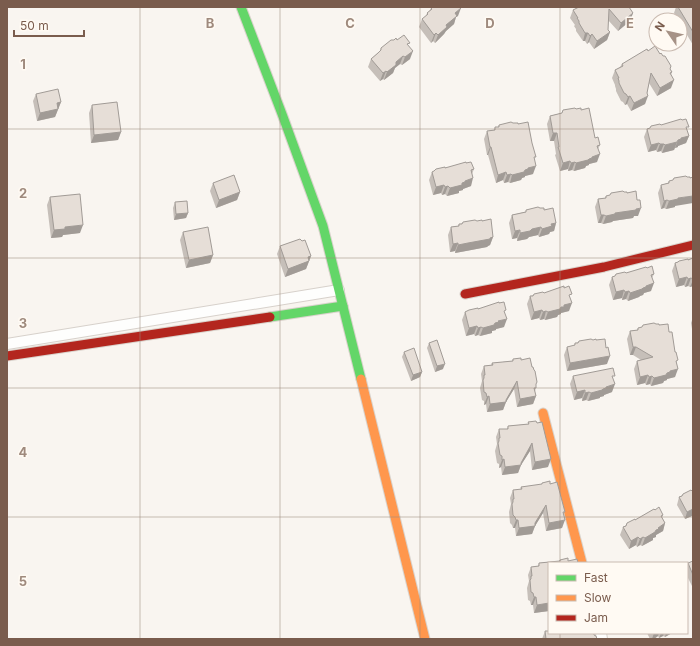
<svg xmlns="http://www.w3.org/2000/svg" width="700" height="646" viewBox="0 0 700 646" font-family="Inter,sans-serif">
<rect width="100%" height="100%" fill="#f9f5f0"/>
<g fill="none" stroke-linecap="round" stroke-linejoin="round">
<defs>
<g id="street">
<path d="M 7,344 L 339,290"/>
<path d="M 601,633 L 602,639"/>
</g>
<g id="fast">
<path d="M 241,7 L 282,114 L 323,226 L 361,379"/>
<path d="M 270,317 L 343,306"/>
</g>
<g id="slow">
<path d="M 361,379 L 425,639"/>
<path d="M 543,413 L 582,563"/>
</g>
<g id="jam">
<path d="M 465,294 L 604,267 L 693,245"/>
<path d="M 7,356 L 270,317"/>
</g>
</defs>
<use href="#street" stroke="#d7d1cb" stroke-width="12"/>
<use href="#fast" stroke="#d9d2cb" stroke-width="11"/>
<use href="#slow" stroke="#d9d2cb" stroke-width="11"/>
<use href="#jam" stroke="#d9d2cb" stroke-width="11"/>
<use href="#street" stroke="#fefefd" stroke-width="10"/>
<use href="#fast" stroke="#63d668" stroke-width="9"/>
<use href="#slow" stroke="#ff974d" stroke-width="9"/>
<use href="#jam" stroke="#b3261e" stroke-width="9"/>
</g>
<g fill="#c6bfb9">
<path d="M 578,7 L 629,7 L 633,13 L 630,21 L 618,31 L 608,20 L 608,30 L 610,32 L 607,40 L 594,49 L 589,42 L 587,44 L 585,41 L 583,41 L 576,31 L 576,29 L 574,26 L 575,25 L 570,18 L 573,10 Z"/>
<path d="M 676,7 L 693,7 L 693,45 L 680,23 L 680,20 L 678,20 L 674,13 Z"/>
<path d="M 431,8 L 458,16 L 456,17 L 454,24 L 446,31 L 444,34 L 435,43 L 433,41 L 431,43 L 419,27 L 422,19 L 426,16 L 427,13 L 430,10 Z"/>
<path d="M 397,40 L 408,46 L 410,59 L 402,65 L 400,64 L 395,68 L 393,73 L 384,80 L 383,79 L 380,81 L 368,67 L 371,59 L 380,51 L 381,48 Z"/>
<path d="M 648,51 L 670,69 L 672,72 L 671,75 L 671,88 L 657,96 L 649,83 L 645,104 L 631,111 L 627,104 L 625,105 L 623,102 L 621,101 L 616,91 L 616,89 L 615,86 L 615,85 L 612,78 L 615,70 L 620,67 L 622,64 Z"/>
<path d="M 36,94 L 61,102 L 55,117 L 37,121 L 33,101 Z"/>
<path d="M 92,105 L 121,132 L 118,140 L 91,143 L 89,113 Z"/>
<path d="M 576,109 L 581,110 L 595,138 L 600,145 L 598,149 L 597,162 L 589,164 L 589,165 L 586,166 L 585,168 L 574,171 L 572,170 L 568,171 L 568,169 L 560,171 L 555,155 L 556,154 L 554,141 L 550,141 L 547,124 L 550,116 Z"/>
<path d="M 499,125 L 534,161 L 533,174 L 525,176 L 525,177 L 522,178 L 521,180 L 510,183 L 508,182 L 504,183 L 503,180 L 496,183 L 488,155 L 487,155 L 484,139 L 487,131 L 494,130 L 495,127 L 498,127 Z"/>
<path d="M 661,125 L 687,131 L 689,136 L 686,143 L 678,146 L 678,147 L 675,148 L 674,150 L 662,153 L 661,151 L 657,152 L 656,150 L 648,152 L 644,137 L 647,129 Z"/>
<path d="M 466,163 L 474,169 L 472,174 L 471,186 L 463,189 L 463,190 L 459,191 L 459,193 L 447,196 L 445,194 L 442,195 L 441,193 L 433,195 L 429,180 L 432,172 Z"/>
<path d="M 669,181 L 675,206 L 675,207 L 666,209 L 664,208 L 661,209 L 658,193 L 661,185 L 668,183 Z"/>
<path d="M 213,183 L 240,192 L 237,200 L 216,208 L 210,191 Z"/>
<path d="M 606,196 L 638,216 L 634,216 L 633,218 L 613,221 L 612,222 L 603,224 L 601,223 L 598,223 L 595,207 L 598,199 L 605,198 Z"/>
<path d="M 50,197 L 80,233 L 63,235 L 62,237 L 51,238 L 47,205 Z"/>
<path d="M 175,202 L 188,213 L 186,218 L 174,220 L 173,208 Z"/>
<path d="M 540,208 L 544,210 L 556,223 L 554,231 L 550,232 L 549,234 L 539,237 L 538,235 L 529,237 L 527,239 L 517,241 L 517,238 L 512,239 L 509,223 L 512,215 Z"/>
<path d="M 477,221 L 482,221 L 493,237 L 490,245 L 488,246 L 487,247 L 466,251 L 455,253 L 455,251 L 450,252 L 448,235 L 451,227 L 458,226 L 459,224 Z"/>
<path d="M 183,232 L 213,255 L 210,263 L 186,268 L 180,240 Z"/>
<path d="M 302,241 L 311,256 L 306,269 L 285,277 L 277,254 L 280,246 Z"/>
<path d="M 693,258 L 693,286 L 690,287 L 688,286 L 685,287 L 684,285 L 676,287 L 672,271 L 675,263 Z"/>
<path d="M 647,268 L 654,274 L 652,278 L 651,291 L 644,293 L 643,295 L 640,296 L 639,297 L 628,301 L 626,299 L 622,300 L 622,298 L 613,300 L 609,285 L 612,277 Z"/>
<path d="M 544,293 L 570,298 L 569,311 L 561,313 L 561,314 L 558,315 L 557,317 L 545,320 L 544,319 L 540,320 L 539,318 L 531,320 L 527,304 L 530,296 Z"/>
<path d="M 478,309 L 505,314 L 504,327 L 496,329 L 496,330 L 492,331 L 492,333 L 480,336 L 478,335 L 475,336 L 474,334 L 466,336 L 462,320 L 465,312 Z"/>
<path d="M 693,317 L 693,335 L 691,323 Z"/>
<path d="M 656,324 L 659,325 L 669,332 L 677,364 L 675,377 L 667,379 L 667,380 L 664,381 L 663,383 L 651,386 L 650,384 L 646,385 L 645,383 L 637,385 L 634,369 L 637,361 L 641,360 L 633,355 L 630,355 L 627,339 L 630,331 L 637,330 L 638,328 Z"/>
<path d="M 593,340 L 596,340 L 606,348 L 607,364 L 567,371 L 564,355 L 567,347 L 574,346 L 575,343 Z"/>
<path d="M 429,343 L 443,369 L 435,372 L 427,348 Z"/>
<path d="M 404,352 L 422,372 L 420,377 L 411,381 L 402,357 Z"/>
<path d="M 513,359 L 521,360 L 536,386 L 535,392 L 536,396 L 533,404 L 517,407 L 514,389 L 506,402 L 503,410 L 487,412 L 486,404 L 484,405 L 484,401 L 482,400 L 480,388 L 482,381 L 481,374 L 484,366 L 491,365 L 492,363 L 512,361 Z"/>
<path d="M 573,376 L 613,380 L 612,392 L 604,395 L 604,396 L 600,397 L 600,398 L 588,401 L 586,400 L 582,401 L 582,398 L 574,400 L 570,384 Z"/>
<path d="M 528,422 L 548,467 L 532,470 L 530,451 L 521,465 L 518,473 L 502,475 L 501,467 L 499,468 L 499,464 L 497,463 L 495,451 L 497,444 L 496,437 L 499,429 L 507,429 L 508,426 L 528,424 Z"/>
<path d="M 542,483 L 550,484 L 564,515 L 562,528 L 546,531 L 543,513 L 535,526 L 532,534 L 516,536 L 515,528 L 513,528 L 512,525 L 510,523 L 509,512 L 511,504 L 510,498 L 513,490 L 520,490 L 521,487 L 542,485 Z"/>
<path d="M 693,490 L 693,517 L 692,516 L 685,519 L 677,505 L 679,497 Z"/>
<path d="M 655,510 L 663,515 L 662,518 L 665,523 L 663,531 L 656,535 L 656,537 L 653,538 L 653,540 L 642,546 L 640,545 L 637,547 L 636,545 L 629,549 L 620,535 L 623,527 Z"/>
<path d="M 560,560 L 568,561 L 578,563 L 549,563 L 549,611 L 534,613 L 533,605 L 531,605 L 530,601 L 528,600 L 527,588 L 529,581 L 528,575 L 531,567 L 538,566 L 539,563 L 559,561 Z"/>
<path d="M 693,561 L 693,585 L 692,586 L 687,576 L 687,565 L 688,563 Z"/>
<path d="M 545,631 L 594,635 L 597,639 L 542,639 Z"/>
<path d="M 647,633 L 672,633 L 665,637 L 663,636 L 659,638 L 658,636 L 654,639 L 650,639 Z"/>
</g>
<g fill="#a19b96">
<path d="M 461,8 L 458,16 L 456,17 L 454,24 L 446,31 L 444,34 L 435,43 L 438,35 L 446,25 L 455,13 Z"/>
<path d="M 633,13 L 630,21 L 618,31 L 621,23 Z"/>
<path d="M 610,32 L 607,40 L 594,49 L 597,41 Z"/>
<path d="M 436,33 L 433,41 L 431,43 L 434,35 Z"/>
<path d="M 585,33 L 588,33 L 585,41 L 583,41 Z"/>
<path d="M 592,34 L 589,42 L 587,44 L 590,36 Z"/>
<path d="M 413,51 L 410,59 L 402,65 L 405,57 Z"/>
<path d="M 403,56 L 400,64 L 395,68 L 393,73 L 384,80 L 387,72 L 396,62 Z"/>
<path d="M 386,71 L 383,79 L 380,81 L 383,73 Z"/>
<path d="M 674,80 L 671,88 L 657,96 L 660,88 Z"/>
<path d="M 630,96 L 627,104 L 625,105 L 628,97 Z"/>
<path d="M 648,96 L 645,104 L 631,111 L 634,103 Z"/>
<path d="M 61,102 L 55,117 L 37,121 L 40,113 L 57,103 Z"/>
<path d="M 121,132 L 118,140 L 91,143 L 94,135 Z"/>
<path d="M 553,133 L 557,133 L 554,141 L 550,141 Z"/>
<path d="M 689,136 L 686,143 L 678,146 L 678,147 L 675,148 L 678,140 L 681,138 Z"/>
<path d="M 677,142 L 674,150 L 662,153 L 665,145 Z"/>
<path d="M 659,143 L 656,150 L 648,152 L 651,145 Z"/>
<path d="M 660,144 L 664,144 L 661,151 L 657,152 Z"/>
<path d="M 490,147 L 491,147 L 488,155 L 487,155 Z"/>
<path d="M 600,154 L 597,162 L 589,164 L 589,165 L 586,166 L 585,168 L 574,171 L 576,163 L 589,159 L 592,157 Z"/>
<path d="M 570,161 L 568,169 L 560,171 L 563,163 Z"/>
<path d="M 575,162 L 572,170 L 568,171 L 571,163 Z"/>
<path d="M 536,166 L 533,174 L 525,176 L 525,177 L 522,178 L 521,180 L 510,183 L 512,175 L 525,170 L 528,168 Z"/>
<path d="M 506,172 L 503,180 L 496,183 L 498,175 Z"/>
<path d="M 511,174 L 508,182 L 504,183 L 507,175 Z"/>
<path d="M 473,178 L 471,186 L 463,189 L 463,190 L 459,191 L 459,193 L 447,196 L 450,188 L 462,183 L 465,181 Z"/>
<path d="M 444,185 L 441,193 L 433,195 L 436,187 Z"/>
<path d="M 448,186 L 445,194 L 442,195 L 445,187 Z"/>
<path d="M 240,192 L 237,200 L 216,208 L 219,200 Z"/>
<path d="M 693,196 L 693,203 L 675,206 L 675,207 L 666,209 L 669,201 L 678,198 Z"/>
<path d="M 667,200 L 664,208 L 661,209 L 664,201 Z"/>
<path d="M 641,208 L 638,216 L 634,216 L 633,218 L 613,221 L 612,222 L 603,224 L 606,216 L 615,213 Z"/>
<path d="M 188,213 L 186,218 L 174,220 L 176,214 Z"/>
<path d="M 601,215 L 604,215 L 601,223 L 598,223 Z"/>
<path d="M 556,223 L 554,231 L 550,232 L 549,234 L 539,237 L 542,229 L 551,224 Z"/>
<path d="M 83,225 L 80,233 L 63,235 L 62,237 L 51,238 L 54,230 L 65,227 Z"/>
<path d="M 541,227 L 538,235 L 529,237 L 527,239 L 517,241 L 520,233 L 532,229 Z"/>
<path d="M 520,230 L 517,238 L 512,239 L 515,231 Z"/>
<path d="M 493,237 L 490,245 L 488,246 L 487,247 L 466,251 L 455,253 L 458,245 Z"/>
<path d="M 458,243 L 455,251 L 450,252 L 453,244 Z"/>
<path d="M 213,255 L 210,263 L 186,268 L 189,260 Z"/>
<path d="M 311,256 L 306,269 L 285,277 L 288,269 L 308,257 Z"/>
<path d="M 687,277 L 684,285 L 676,287 L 679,279 Z"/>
<path d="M 691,278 L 688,286 L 685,287 L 688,279 Z"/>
<path d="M 693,280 L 693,286 L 690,287 Z"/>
<path d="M 654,283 L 651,291 L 644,293 L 643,295 L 640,296 L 639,297 L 628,301 L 630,293 L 643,288 L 646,286 Z"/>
<path d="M 624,290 L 622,298 L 613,300 L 616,292 Z"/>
<path d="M 629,291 L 626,299 L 622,300 L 625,292 Z"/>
<path d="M 572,303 L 569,311 L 561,313 L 561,314 L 558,315 L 557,317 L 545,320 L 548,312 L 561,307 L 564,305 Z"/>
<path d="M 542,310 L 539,318 L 531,320 L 534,312 Z"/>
<path d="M 546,311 L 544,319 L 540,320 L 543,312 Z"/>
<path d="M 507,319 L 504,327 L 496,329 L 496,330 L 492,331 L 492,333 L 480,336 L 483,328 L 495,323 L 498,321 Z"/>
<path d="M 477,326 L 474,334 L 466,336 L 469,328 Z"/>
<path d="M 481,327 L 478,335 L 475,336 L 478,328 Z"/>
<path d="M 633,347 L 636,347 L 633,355 L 630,355 Z"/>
<path d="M 610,356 L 607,364 L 567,371 L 570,363 Z"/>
<path d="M 445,364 L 443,369 L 435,372 L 437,366 Z"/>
<path d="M 678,369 L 675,377 L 667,379 L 667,380 L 664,381 L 663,383 L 651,386 L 654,378 L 667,373 L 670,371 Z"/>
<path d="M 422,372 L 420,377 L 411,381 L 413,375 Z"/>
<path d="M 648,375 L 645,383 L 637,385 L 640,377 Z"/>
<path d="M 652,376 L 650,384 L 646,385 L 649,377 Z"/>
<path d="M 517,381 L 514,389 L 506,402 L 503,410 L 487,412 L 490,404 L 506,400 Z"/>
<path d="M 615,384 L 612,392 L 604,395 L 604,396 L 600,397 L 600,398 L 588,401 L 591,393 L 603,389 L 606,387 Z"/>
<path d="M 585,390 L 582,398 L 574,400 L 577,392 Z"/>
<path d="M 589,392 L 586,400 L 582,401 L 585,393 Z"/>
<path d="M 489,396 L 486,404 L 484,405 L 487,397 Z"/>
<path d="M 536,396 L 533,404 L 517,407 L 520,399 Z"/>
<path d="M 532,443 L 530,451 L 521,465 L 518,473 L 502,475 L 505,467 L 521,463 Z"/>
<path d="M 504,459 L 501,467 L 499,468 L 502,460 Z"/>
<path d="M 551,459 L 548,467 L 532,470 L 535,462 Z"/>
<path d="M 546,505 L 543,513 L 535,526 L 532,534 L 516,536 L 519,528 L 535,523 Z"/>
<path d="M 693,509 L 693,512 L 692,516 L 685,519 L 687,512 Z"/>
<path d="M 516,520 L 518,520 L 515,528 L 513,528 Z"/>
<path d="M 565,520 L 562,528 L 546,531 L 549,523 Z"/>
<path d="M 665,523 L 663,531 L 656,535 L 656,537 L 653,538 L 653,540 L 642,546 L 645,538 L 656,530 L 658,528 Z"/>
<path d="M 638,537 L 636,545 L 629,549 L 631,541 Z"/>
<path d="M 643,537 L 640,545 L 637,547 L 640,539 Z"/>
<path d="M 534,597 L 536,597 L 533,605 L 531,605 Z"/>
<path d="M 549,603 L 549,611 L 534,613 L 537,605 Z"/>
<path d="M 654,633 L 659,633 L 658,636 L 654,639 L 652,639 Z"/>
<path d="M 661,633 L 664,633 L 663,636 L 659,638 Z"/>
<path d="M 666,633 L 672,633 L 665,637 Z"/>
</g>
<g fill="#e6ded7" stroke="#a19b96">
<path d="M 432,7 L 460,7 L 461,8 L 455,13 L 457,16 L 446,25 L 447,27 L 438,35 L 436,33 L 434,35 L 422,19 L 428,14 L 427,13 L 432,9 L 431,8 Z"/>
<path d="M 579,7 L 629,7 L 633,13 L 621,23 L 609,9 L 608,30 L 610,32 L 597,41 L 592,34 L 590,36 L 588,33 L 585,33 L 579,23 L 579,21 L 577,18 L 578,18 L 573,10 Z"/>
<path d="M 678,7 L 693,7 L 693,32 Z"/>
<path d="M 404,35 L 410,43 L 407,44 L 413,51 L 405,57 L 403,56 L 396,62 L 396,65 L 387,72 L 386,71 L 383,73 L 371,59 L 378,53 L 381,50 L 381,48 L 391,40 L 394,40 L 396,38 L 397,40 Z"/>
<path d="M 655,46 L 660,54 L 661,53 L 663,56 L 665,56 L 671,66 L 670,69 L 672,72 L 670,73 L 674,80 L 660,88 L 651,73 L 647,93 L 648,96 L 634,103 L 630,96 L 628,97 L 626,94 L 624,93 L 619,83 L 619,81 L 618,78 L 619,78 L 615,70 L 623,66 L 622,64 L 647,49 L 648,51 Z"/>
<path d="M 58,89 L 61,102 L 57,103 L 58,109 L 40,113 L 36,94 Z"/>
<path d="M 117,102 L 121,132 L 94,135 L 92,105 Z"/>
<path d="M 575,108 L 576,109 L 581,108 L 581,110 L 589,108 L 595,138 L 598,137 L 600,145 L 597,146 L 600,154 L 592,157 L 592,158 L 589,159 L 588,160 L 576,163 L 575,162 L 571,163 L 570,161 L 563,163 L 558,147 L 559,147 L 557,133 L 553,133 L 550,116 L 562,113 L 563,110 Z"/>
<path d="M 681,119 L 682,120 L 686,119 L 689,127 L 686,127 L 689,136 L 681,138 L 681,139 L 678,140 L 677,142 L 665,145 L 664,144 L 660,144 L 659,143 L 651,145 L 647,129 L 650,128 L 651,126 L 660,124 L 661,125 Z"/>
<path d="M 511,122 L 513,123 L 518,123 L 518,124 L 528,122 L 532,143 L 536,157 L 534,157 L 536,166 L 528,168 L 528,169 L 525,170 L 524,172 L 512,175 L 511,174 L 507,175 L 506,172 L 498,175 L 491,147 L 490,147 L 487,131 L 495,130 L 495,127 L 499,127 L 499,125 Z"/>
<path d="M 466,162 L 466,163 L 471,162 L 474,169 L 471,170 L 473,178 L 465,181 L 465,182 L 462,183 L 462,185 L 450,188 L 448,186 L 445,187 L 444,185 L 436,187 L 432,172 L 434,171 L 436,169 L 445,167 L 445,168 Z"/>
<path d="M 234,175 L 240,192 L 219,200 L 213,183 Z"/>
<path d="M 686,176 L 687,177 L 690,177 L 690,178 L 693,177 L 693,196 L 678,198 L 678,199 L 669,201 L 667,200 L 664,201 L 661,185 L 669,183 L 669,181 L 673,180 L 674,178 Z"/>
<path d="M 623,191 L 624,192 L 627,192 L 627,193 L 636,191 L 637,200 L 640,200 L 641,208 L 636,209 L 636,210 L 615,213 L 615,214 L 606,216 L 604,215 L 601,215 L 598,199 L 606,198 L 606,196 L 610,195 L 611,193 Z"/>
<path d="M 80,194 L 83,225 L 65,227 L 65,229 L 54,230 L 50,197 Z"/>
<path d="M 187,201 L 188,213 L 176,214 L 175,202 Z"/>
<path d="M 538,207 L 540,208 L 544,208 L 544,210 L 553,208 L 556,223 L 551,224 L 552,226 L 542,229 L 541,227 L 532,229 L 530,231 L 520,233 L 520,230 L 515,231 L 512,215 L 526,212 L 526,210 Z"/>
<path d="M 491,219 L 493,237 L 490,238 L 490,239 L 468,243 L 458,245 L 458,243 L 453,244 L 451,227 L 459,226 L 459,224 L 462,224 L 463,222 L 475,220 L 477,221 L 482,220 L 482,221 Z"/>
<path d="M 208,227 L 213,255 L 189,260 L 183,232 Z"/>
<path d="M 300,239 L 302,241 L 305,240 L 311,256 L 308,257 L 309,261 L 288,269 L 280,246 Z"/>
<path d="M 693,258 L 693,279 L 691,278 L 688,279 L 687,277 L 679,279 L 675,263 L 678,262 L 679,261 L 688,259 L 688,260 Z"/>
<path d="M 652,266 L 654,274 L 651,275 L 654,283 L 646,286 L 646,287 L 643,288 L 642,289 L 630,293 L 629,291 L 625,292 L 624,290 L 616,292 L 612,277 L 615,276 L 616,274 L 625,272 L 626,273 L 646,267 L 647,268 Z"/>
<path d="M 564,286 L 564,288 L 569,286 L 572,294 L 569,295 L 572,303 L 564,305 L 564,307 L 561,307 L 560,309 L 548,312 L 546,311 L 543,312 L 542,310 L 534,312 L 530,296 L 533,296 L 534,294 L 543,292 L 544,293 Z"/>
<path d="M 499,302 L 499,303 L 504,302 L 506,310 L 504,311 L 507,319 L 498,321 L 499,322 L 495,323 L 494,325 L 483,328 L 481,327 L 478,328 L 477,326 L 469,328 L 465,312 L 469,310 L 478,308 L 478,309 Z"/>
<path d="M 654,323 L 656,324 L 659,324 L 659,325 L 668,324 L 669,332 L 672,332 L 675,352 L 676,352 L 678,360 L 676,361 L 678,369 L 670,371 L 670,372 L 667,373 L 666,375 L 654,378 L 652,376 L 649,377 L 648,375 L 640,377 L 637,361 L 653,357 L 636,347 L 633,347 L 630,331 L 638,330 L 638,328 L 642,327 L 643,325 Z"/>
<path d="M 591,339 L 593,340 L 596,339 L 596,340 L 605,339 L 606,348 L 608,347 L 610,356 L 570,363 L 567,347 L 575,345 L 575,343 L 578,343 L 579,341 Z"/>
<path d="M 437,340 L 445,364 L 437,366 L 429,343 Z"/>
<path d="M 414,348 L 422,372 L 413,375 L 404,352 Z"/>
<path d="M 521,358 L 521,360 L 530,358 L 532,367 L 533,367 L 534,370 L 535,371 L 537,382 L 536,384 L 536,388 L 534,388 L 536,396 L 520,399 L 517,381 L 506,400 L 506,402 L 490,404 L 489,396 L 487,397 L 486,393 L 484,392 L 483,380 L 484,378 L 484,375 L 485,375 L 484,366 L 493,365 L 492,363 L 513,361 L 513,359 Z"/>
<path d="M 613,368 L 615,376 L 612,376 L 615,384 L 606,387 L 606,388 L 603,389 L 602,390 L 591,393 L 589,392 L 585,393 L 585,390 L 577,392 L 573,376 Z"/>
<path d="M 536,421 L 537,423 L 542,422 L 551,459 L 535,462 L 532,443 L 521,463 L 521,465 L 505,467 L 504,459 L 502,460 L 502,456 L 500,455 L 498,443 L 499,441 L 499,438 L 500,438 L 499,429 L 508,429 L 508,426 L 529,424 L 528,422 Z"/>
<path d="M 550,481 L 550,484 L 557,482 L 565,512 L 563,512 L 565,520 L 549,523 L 546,505 L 535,523 L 535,526 L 519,528 L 518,520 L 516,520 L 515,517 L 513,515 L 512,504 L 513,502 L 513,499 L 514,499 L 513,490 L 522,489 L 521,487 L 542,484 L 542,483 Z"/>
<path d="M 691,490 L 692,491 L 693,490 L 693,509 L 687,512 L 679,497 L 682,496 L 683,494 Z"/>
<path d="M 659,507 L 663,515 L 661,516 L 665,523 L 658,528 L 659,529 L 656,530 L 655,532 L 645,538 L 643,537 L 640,539 L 638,537 L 631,541 L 623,527 L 626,526 L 627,523 L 635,519 L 635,520 L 654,509 L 655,510 Z"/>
<path d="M 568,558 L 568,561 L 577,559 L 578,563 L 549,563 L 549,603 L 537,605 L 536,597 L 534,597 L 533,593 L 531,592 L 530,580 L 531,579 L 531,576 L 532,576 L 531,567 L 539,566 L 539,563 L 560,561 L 560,560 Z"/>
<path d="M 693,561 L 693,575 L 688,563 Z"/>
<path d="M 545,631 L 549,631 L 549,633 L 594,633 L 594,635 L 596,636 L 597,639 L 546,639 Z"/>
</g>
<path fill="none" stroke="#9f8a7d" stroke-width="1" stroke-opacity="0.55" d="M 140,7 L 140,639M 280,7 L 280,639M 420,7 L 420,639M 560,7 L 560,563M 7,129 L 693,129M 7,258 L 693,258M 7,388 L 693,388M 7,517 L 693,517M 560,633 L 560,639"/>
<g font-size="13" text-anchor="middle" font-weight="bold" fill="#9f8a7d" stroke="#fffaf3" stroke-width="3" stroke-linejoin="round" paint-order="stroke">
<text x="210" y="28">B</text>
<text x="350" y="28">C</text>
<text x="490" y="28">D</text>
<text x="630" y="28">E</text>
<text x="23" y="69">1</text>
<text x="23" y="198">2</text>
<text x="23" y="328">3</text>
<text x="23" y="457">4</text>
<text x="23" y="586">5</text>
</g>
<rect width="700" height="646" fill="none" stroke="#7a5c4d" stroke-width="16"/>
<rect x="548" y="562" width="140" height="72" fill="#fffaf3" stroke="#cabbb1"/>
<rect x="556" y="575" width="20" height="6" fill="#63d668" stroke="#cabbb1"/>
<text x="584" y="582" font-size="12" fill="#7a5c4d">Fast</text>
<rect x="556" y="595" width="20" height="6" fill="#ff974d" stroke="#cabbb1"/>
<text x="584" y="602" font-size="12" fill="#7a5c4d">Slow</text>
<rect x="556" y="615" width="20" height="6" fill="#b3261e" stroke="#cabbb1"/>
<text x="584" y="622" font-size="12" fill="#7a5c4d">Jam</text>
<g transform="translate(668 32) rotate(304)"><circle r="19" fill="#fffaf3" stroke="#cabbb1"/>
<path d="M0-3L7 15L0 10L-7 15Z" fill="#a69286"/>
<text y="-6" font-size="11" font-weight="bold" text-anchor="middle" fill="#7a5c4d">N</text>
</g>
<path d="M14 30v6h70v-6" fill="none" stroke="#7a5c4d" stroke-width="2"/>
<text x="20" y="30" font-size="12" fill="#7a5c4d" stroke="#fffaf3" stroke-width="3" paint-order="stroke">50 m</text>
</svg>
